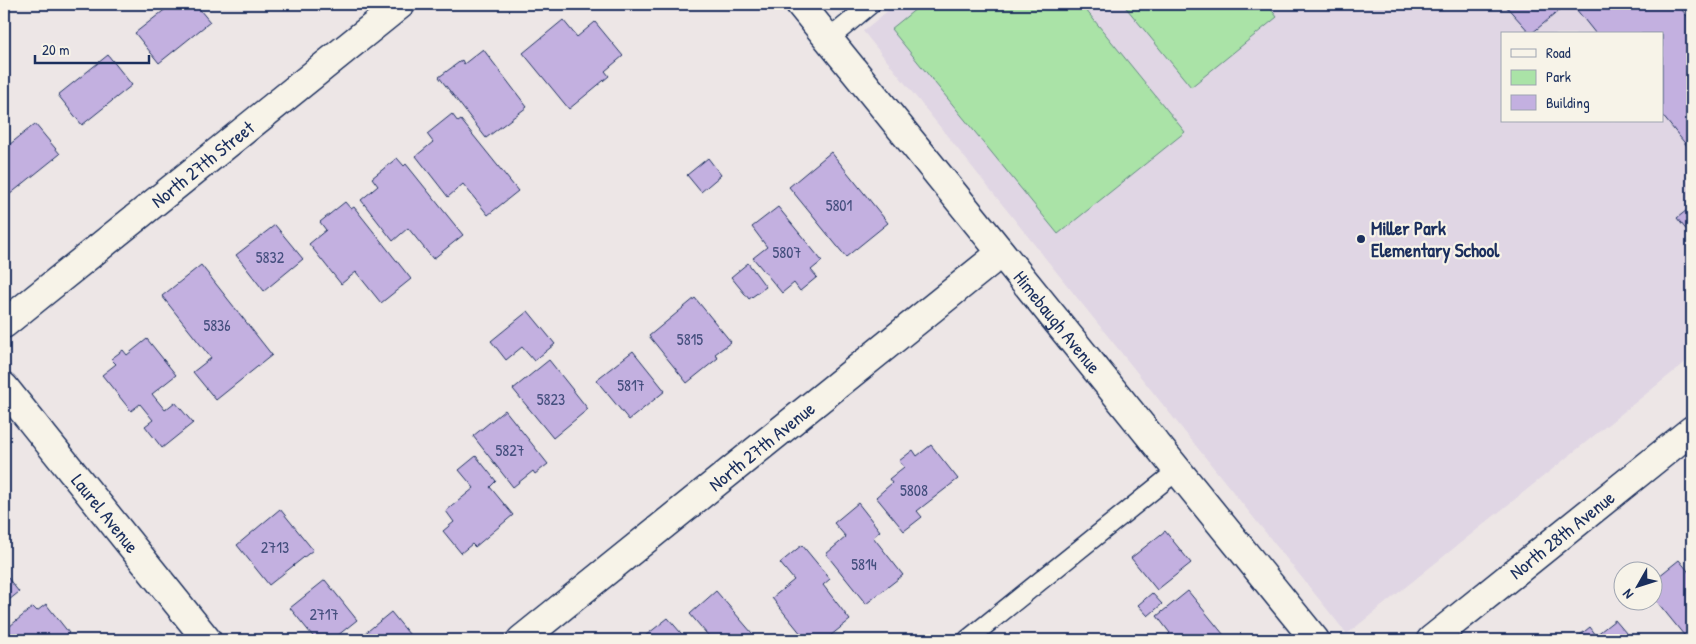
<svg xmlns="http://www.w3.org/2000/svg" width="1696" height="644" viewBox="0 0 1696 644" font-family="'Patrick Hand',sans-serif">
<rect width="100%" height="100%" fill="#ede6e6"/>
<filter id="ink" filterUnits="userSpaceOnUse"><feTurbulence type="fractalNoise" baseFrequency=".02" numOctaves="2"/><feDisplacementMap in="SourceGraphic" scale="10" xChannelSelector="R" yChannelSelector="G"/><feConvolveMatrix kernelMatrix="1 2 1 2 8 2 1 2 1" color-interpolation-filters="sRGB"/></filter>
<g filter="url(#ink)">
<path fill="#e0d6e4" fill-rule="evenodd" d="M 896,4 L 1692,4 L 1692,357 L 1347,634 L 863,31 ZM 1502,34 L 1662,34 L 1662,121 L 1502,121 Z"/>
<g fill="#aae3a7" stroke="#628982">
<path d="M 922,4 L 1081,4 L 1185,132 L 1058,234 L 891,29 Z"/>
<path d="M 1123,4 L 1267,4 L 1277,17 L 1191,87 Z"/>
</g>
<g fill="#c3b0e0" stroke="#1b2f5e">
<path d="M 172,4 L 195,4 L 210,22 L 159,63 L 135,33 Z"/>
<path d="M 1504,4 L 1567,4 L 1531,34 Z"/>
<path d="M 1572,4 L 1677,4 L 1692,22 L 1692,152 L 1662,115 L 1662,34 L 1596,34 Z"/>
<path d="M 563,20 L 577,37 L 595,22 L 623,56 L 605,71 L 609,76 L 569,109 L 523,53 Z"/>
<path d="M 483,49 L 527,107 L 486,138 L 439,77 L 462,60 L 464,64 Z"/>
<path d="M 108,55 L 132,85 L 82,125 L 58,95 Z"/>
<path d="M 452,114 L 458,122 L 461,120 L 518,191 L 488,215 L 463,184 L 448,197 L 416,156 L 433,142 L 427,134 Z"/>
<path d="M 35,124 L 60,154 L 9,195 L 4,189 L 4,149 Z"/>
<path d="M 831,152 L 888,223 L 846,257 L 789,187 Z"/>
<path d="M 397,158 L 404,166 L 406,164 L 463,235 L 433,259 L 408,228 L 393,241 L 361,200 L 378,186 L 372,178 Z"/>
<path d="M 708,158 L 721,175 L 701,192 L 687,175 Z"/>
<path d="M 345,202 L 351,209 L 354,207 L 411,279 L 381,303 L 356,272 L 341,284 L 309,244 L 326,230 L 320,222 Z"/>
<path d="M 1692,206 L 1692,237 L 1677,218 Z"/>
<path d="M 778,207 L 822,261 L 811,270 L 817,277 L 800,291 L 794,283 L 782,293 L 753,258 L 767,247 L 752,227 Z"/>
<path d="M 275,225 L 303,259 L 264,291 L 236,255 Z"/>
<path d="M 748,263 L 766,287 L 749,299 L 731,277 Z"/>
<path d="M 201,265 L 272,355 L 216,400 L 193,372 L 211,358 L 162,296 Z"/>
<path d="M 695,298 L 731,342 L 715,354 L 718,358 L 687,383 L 649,336 Z"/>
<path d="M 528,311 L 555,344 L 534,361 L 522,347 L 506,360 L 491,341 Z"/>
<path d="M 147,339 L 176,375 L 152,394 L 165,410 L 175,402 L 193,423 L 162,448 L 145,426 L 153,420 L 140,404 L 131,411 L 102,375 L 116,364 L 111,359 L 123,350 L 127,355 Z"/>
<path d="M 633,351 L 665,391 L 629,420 L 596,380 Z"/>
<path d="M 549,360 L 588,409 L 553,438 L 513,389 Z"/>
<path d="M 505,410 L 548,464 L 535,474 L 533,471 L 513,487 L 473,436 Z"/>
<path d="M 931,445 L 958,479 L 917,511 L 922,517 L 904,531 L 876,497 L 892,483 L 889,479 L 904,467 L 899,461 L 913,450 L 917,456 Z"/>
<path d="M 476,456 L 496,481 L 490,487 L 513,515 L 475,547 L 472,544 L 461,553 L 443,531 L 454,522 L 446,511 L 474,488 L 459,470 Z"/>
<path d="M 858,503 L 880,531 L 873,537 L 903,575 L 866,604 L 826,554 L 846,537 L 834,523 Z"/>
<path d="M 280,509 L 313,550 L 269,585 L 237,545 Z"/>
<path d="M 1165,531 L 1191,563 L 1157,590 L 1131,558 Z"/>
<path d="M 802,545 L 830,579 L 823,585 L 850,620 L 825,640 L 806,640 L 772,598 L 794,580 L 780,563 Z"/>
<path d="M 1679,560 L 1692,576 L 1692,640 L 1688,640 L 1654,598 L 1654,580 Z"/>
<path d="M 4,573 L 19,592 L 4,604 Z"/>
<path d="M 325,580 L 357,620 L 332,640 L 316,640 L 290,608 Z"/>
<path d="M 716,591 L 758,640 L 712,640 L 690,614 Z"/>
<path d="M 1188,591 L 1228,640 L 1170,640 L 1171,639 L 1168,635 L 1170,633 L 1157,616 Z"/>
<path d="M 1152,593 L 1162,604 L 1148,616 L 1138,605 Z"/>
<path d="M 46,604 L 69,633 L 61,640 L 4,640 L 4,631 L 33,607 L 37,611 Z"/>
<path d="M 391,612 L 414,640 L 357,640 Z"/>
<path d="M 668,618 L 687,640 L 640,640 Z"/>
<path d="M 1615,620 L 1632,640 L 1574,640 L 1590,627 L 1596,635 Z"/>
</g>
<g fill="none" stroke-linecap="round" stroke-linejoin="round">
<defs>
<g id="lane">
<path d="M 829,39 L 871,4"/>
<path d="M 967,640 L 1178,470"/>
</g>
<g id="street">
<path id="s1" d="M 800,4 L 1315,640"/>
<path id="s2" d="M 4,324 L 401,4"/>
<path id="s3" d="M 4,387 L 207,640"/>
<path id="s4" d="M 521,640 L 1001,253"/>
<path id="s5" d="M 1431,640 L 1692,430"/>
</g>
</defs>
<use href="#lane" stroke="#1b2f5e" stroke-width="21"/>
<use href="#street" stroke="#1b2f5e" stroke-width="31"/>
<use href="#lane" stroke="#f7f3e8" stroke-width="18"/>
<use href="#street" stroke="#f7f3e8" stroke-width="28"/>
</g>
</g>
<circle fill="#1b2f5e" stroke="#f7f3e8" stroke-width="2" cx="1361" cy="239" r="5"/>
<g text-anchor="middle" stroke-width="4.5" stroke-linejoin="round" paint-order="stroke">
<g font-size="16" fill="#454f7e">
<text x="839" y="211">5801</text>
<text x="787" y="258">5807</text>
<text x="270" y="263">5832</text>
<text x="217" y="331">5836</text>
<text x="690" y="345">5815</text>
<text x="631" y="391">5817</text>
<text x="551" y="405">5823</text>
<text x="510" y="456">5827</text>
<text x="914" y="496">5808</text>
<text x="275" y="553">2713</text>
<text x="864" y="570">5814</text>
<text x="324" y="620">2717</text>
</g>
<g font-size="19" fill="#1b2f5e" stroke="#f7f3e8">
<text dy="7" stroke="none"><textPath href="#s2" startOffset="255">North 27th Street</textPath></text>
<text dy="7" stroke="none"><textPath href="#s1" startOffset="409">Himebaugh Avenue</textPath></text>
<text dy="7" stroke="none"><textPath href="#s4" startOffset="309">North 27th Avenue</textPath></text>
<text dy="7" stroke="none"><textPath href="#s3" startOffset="162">Laurel Avenue</textPath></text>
<text dy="7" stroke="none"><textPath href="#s5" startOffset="168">North 28th Avenue</textPath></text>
</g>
<g font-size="19" font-weight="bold" fill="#1b2f5e" stroke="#f7f3e8" text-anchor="start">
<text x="1371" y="235">Miller Park<tspan x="1371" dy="22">Elementary School</tspan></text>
</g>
</g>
<rect width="1696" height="644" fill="none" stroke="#f7f3e8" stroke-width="20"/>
<rect x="10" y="10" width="1676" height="624" fill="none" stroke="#1b2f5e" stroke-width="2" filter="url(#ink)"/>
<rect x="1501" y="32" width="162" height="90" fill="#f7f3e8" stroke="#9fa5b1"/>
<rect x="1511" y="49" width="25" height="8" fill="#f7f3e8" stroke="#9fa5b1"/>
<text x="1546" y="58" font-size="15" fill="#1b2f5e">Road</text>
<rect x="1511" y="70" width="25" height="15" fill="#aae3a7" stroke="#9fa5b1"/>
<text x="1546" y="82" font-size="15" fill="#1b2f5e">Park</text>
<rect x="1511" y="95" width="25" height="15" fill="#c3b0e0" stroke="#9fa5b1"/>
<text x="1546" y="108" font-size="15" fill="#1b2f5e">Building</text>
<g transform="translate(1638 586) rotate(231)"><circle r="24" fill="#f7f3e8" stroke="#9fa5b1"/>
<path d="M0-4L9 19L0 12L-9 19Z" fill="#1b2f5e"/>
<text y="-8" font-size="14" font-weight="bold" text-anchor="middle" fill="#1b2f5e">N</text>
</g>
<path d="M35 55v8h114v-8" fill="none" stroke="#1b2f5e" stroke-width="2.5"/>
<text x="42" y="55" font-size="15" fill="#1b2f5e" stroke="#f7f3e8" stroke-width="4" paint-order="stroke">20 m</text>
</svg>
